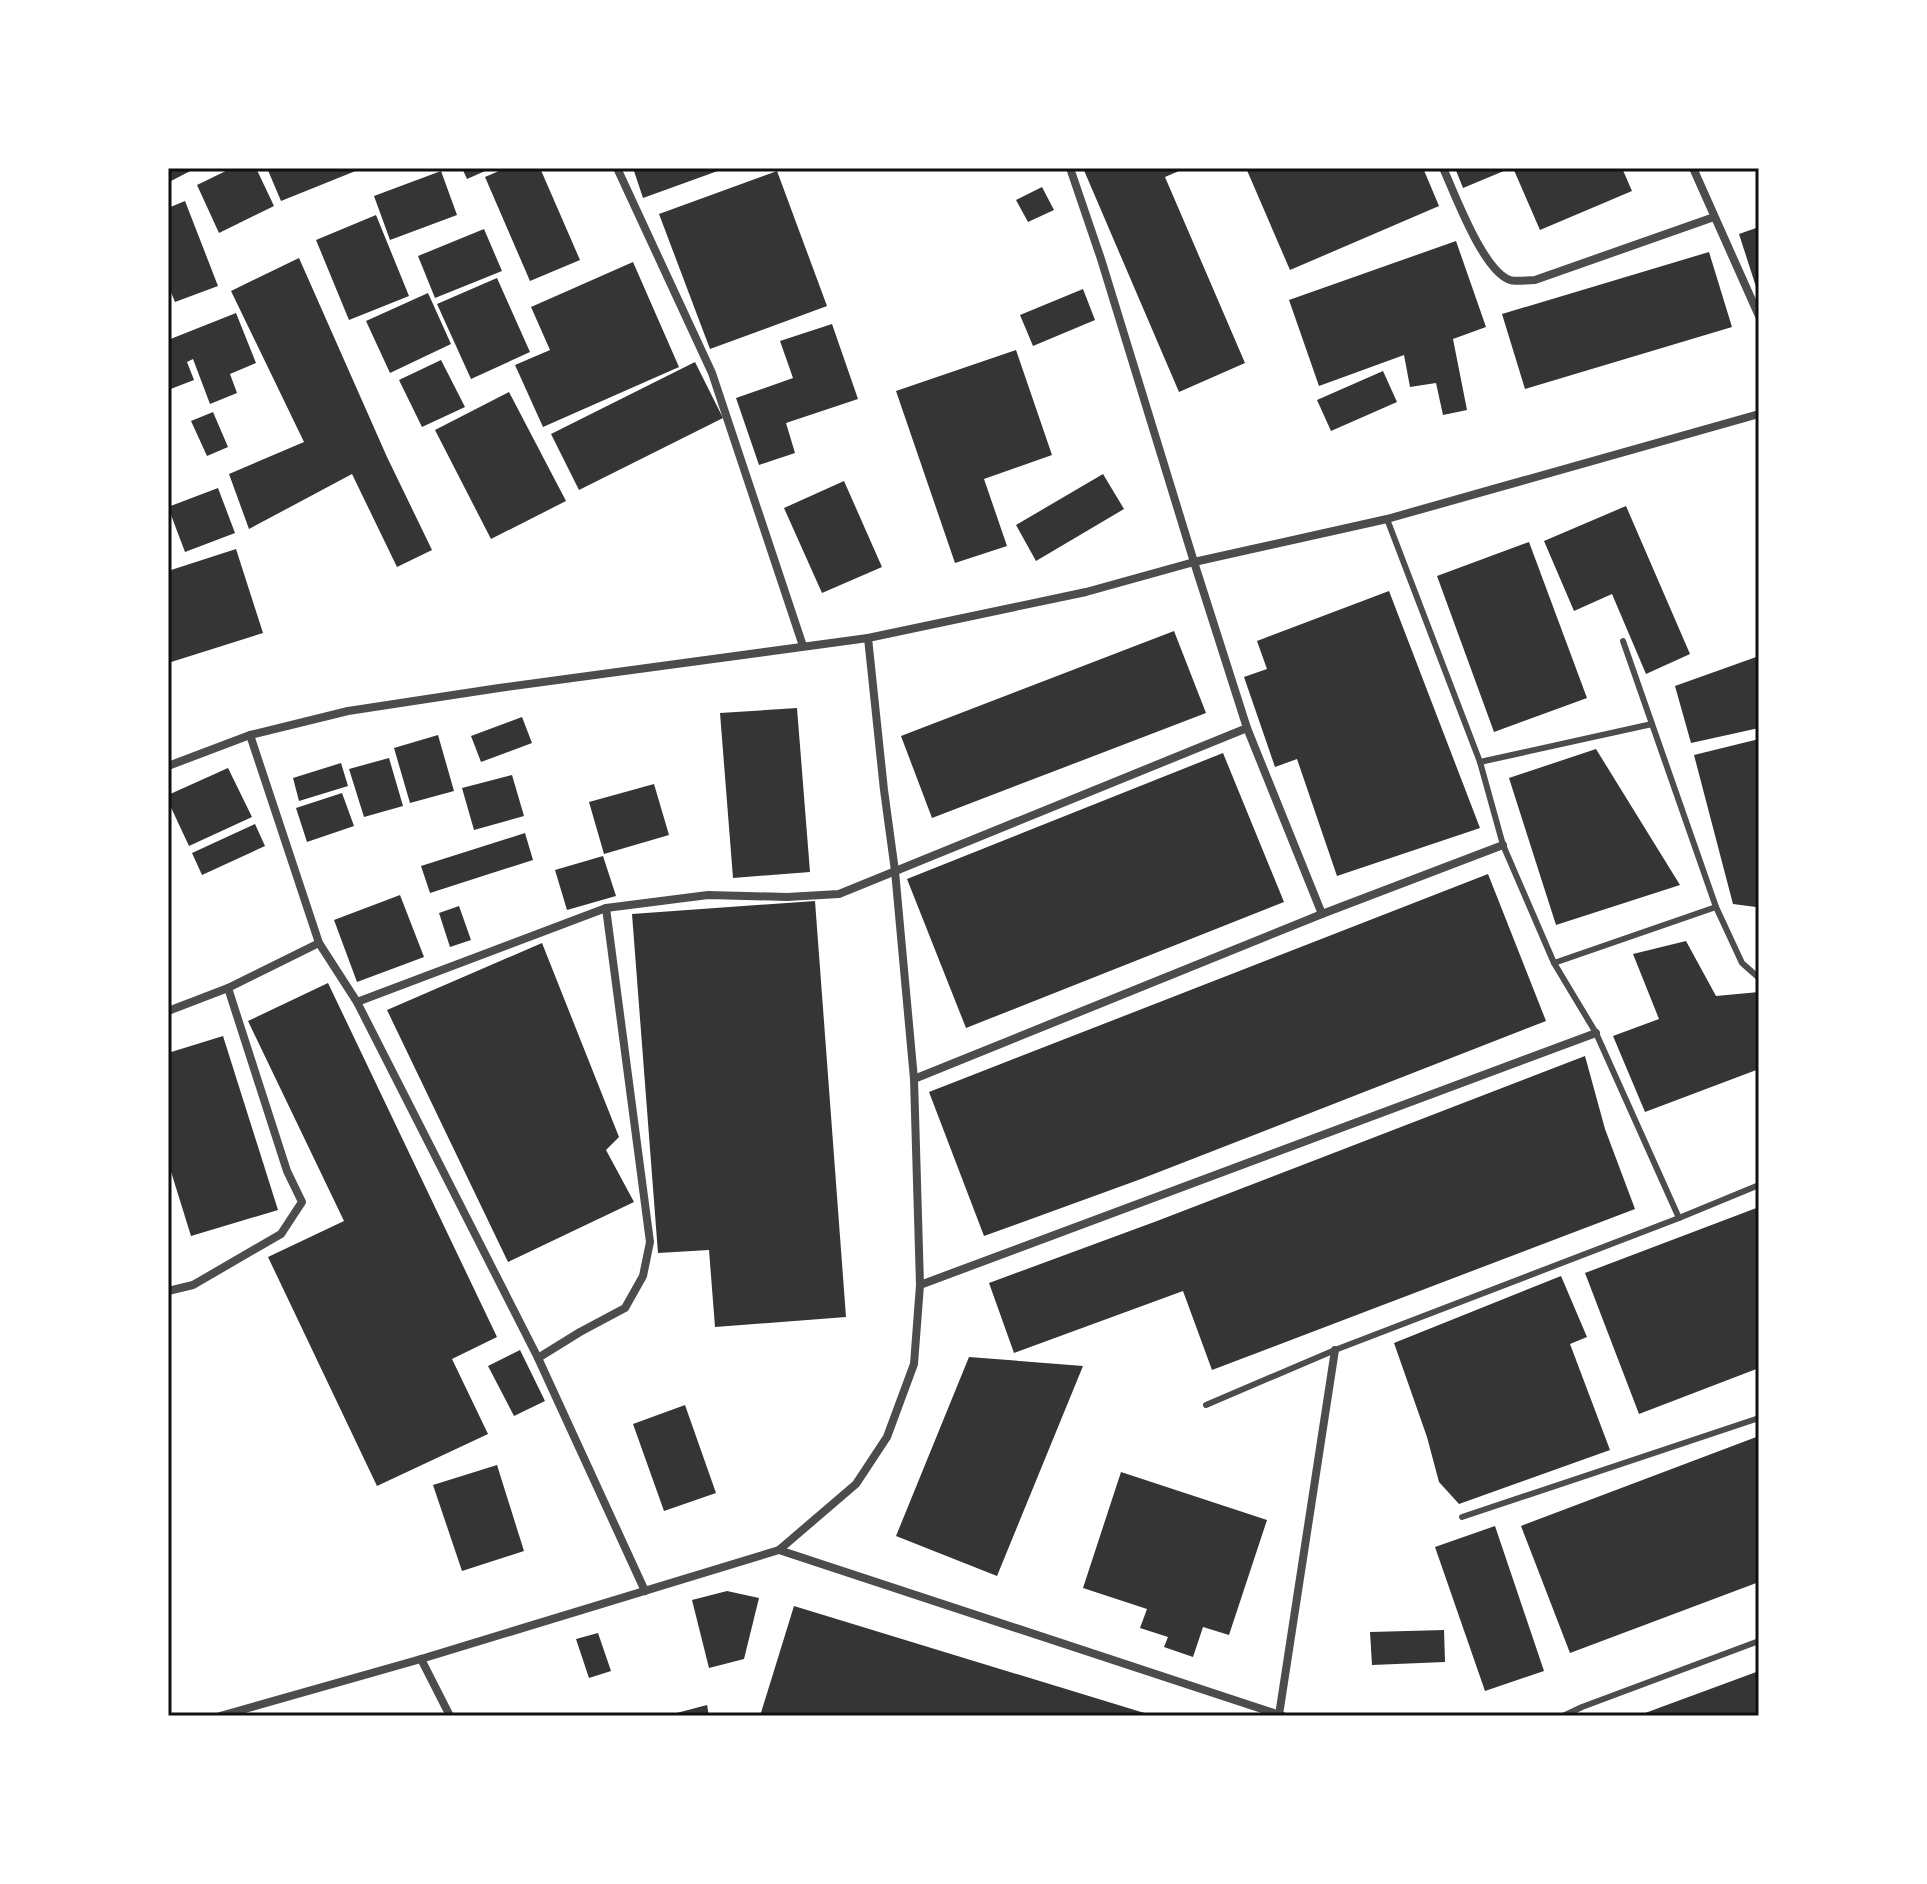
<svg xmlns="http://www.w3.org/2000/svg" width="1927" height="1884" viewBox="0 0 1927 1884" font-family="'PT Sans',sans-serif">
<rect width="100%" height="100%" fill="#fff"/>
<g fill="#353535">
<path d="M 168,168 L 196,168 L 171,181 L 168,176 Z"/>
<path d="M 232,168 L 256,168 L 274,206 L 219,233 L 197,185 Z"/>
<path d="M 267,168 L 363,168 L 281,201 Z"/>
<path d="M 462,168 L 492,168 L 467,179 Z"/>
<path d="M 506,168 L 540,168 L 580,260 L 530,281 L 485,177 Z"/>
<path d="M 633,168 L 726,168 L 643,198 Z"/>
<path d="M 1083,168 L 1186,168 L 1165,177 L 1245,363 L 1179,392 Z"/>
<path d="M 1246,168 L 1423,168 L 1439,206 L 1290,270 Z"/>
<path d="M 1455,168 L 1511,168 L 1463,188 Z"/>
<path d="M 1513,168 L 1622,168 L 1632,191 L 1540,230 Z"/>
<path d="M 441,171 L 457,215 L 390,240 L 374,196 Z"/>
<path d="M 777,171 L 827,306 L 710,349 L 659,214 Z"/>
<path d="M 1042,187 L 1054,210 L 1028,222 L 1016,200 Z"/>
<path d="M 185,201 L 218,286 L 175,302 L 168,285 L 168,208 Z"/>
<path d="M 376,215 L 409,296 L 349,320 L 316,240 Z"/>
<path d="M 1759,227 L 1759,293 L 1758,293 L 1739,234 Z"/>
<path d="M 484,229 L 502,271 L 435,298 L 418,256 Z"/>
<path d="M 1456,241 L 1486,327 L 1453,339 L 1467,410 L 1443,415 L 1436,383 L 1410,387 L 1404,355 L 1319,386 L 1289,300 Z"/>
<path d="M 1709,252 L 1732,327 L 1525,389 L 1502,314 Z"/>
<path d="M 299,258 L 387,457 L 432,550 L 397,567 L 352,474 L 249,529 L 229,474 L 304,442 L 231,291 Z"/>
<path d="M 633,262 L 679,367 L 543,427 L 515,365 L 550,350 L 531,307 Z"/>
<path d="M 497,278 L 530,352 L 471,379 L 437,304 Z"/>
<path d="M 1083,289 L 1095,320 L 1033,346 L 1020,315 Z"/>
<path d="M 428,293 L 451,344 L 390,373 L 366,321 Z"/>
<path d="M 236,313 L 256,363 L 230,374 L 237,393 L 210,404 L 193,359 L 187,362 L 194,380 L 168,390 L 168,340 Z"/>
<path d="M 832,324 L 858,399 L 786,423 L 795,453 L 759,465 L 736,398 L 793,378 L 780,341 Z"/>
<path d="M 1016,350 L 1052,455 L 984,479 L 1007,546 L 955,563 L 896,391 Z"/>
<path d="M 441,360 L 465,407 L 422,427 L 399,380 Z"/>
<path d="M 695,362 L 723,418 L 579,490 L 551,434 Z"/>
<path d="M 1383,371 L 1397,402 L 1331,431 L 1317,400 Z"/>
<path d="M 509,392 L 566,501 L 491,539 L 435,430 Z"/>
<path d="M 213,412 L 228,447 L 207,456 L 191,421 Z"/>
<path d="M 1103,474 L 1124,509 L 1036,561 L 1016,525 Z"/>
<path d="M 844,481 L 882,567 L 822,593 L 784,508 Z"/>
<path d="M 218,488 L 235,533 L 185,552 L 168,507 Z"/>
<path d="M 1626,506 L 1690,654 L 1646,674 L 1612,594 L 1574,611 L 1544,541 Z"/>
<path d="M 1529,542 L 1587,698 L 1494,732 L 1437,576 Z"/>
<path d="M 236,549 L 263,633 L 168,663 L 168,571 Z"/>
<path d="M 1389,591 L 1480,828 L 1337,876 L 1297,759 L 1275,767 L 1244,677 L 1267,669 L 1257,641 Z"/>
<path d="M 1174,631 L 1206,713 L 932,818 L 901,736 Z"/>
<path d="M 1759,656 L 1759,728 L 1691,743 L 1675,686 Z"/>
<path d="M 797,708 L 810,872 L 733,878 L 720,713 Z"/>
<path d="M 522,717 L 532,743 L 481,762 L 471,736 Z"/>
<path d="M 438,735 L 454,791 L 410,803 L 394,748 Z"/>
<path d="M 1759,739 L 1759,915 L 1758,915 L 1756,907 L 1733,904 L 1694,755 Z"/>
<path d="M 1596,749 L 1680,885 L 1556,925 L 1509,778 Z"/>
<path d="M 1223,753 L 1284,902 L 966,1028 L 907,879 Z"/>
<path d="M 389,758 L 403,806 L 364,817 L 349,769 Z"/>
<path d="M 341,763 L 348,786 L 299,801 L 293,778 Z"/>
<path d="M 228,768 L 252,817 L 189,846 L 168,801 L 168,795 Z"/>
<path d="M 512,775 L 524,816 L 474,830 L 462,788 Z"/>
<path d="M 654,784 L 669,835 L 604,854 L 589,802 Z"/>
<path d="M 342,793 L 354,826 L 307,842 L 296,808 Z"/>
<path d="M 255,824 L 265,846 L 202,875 L 192,853 Z"/>
<path d="M 525,833 L 533,860 L 430,893 L 421,866 Z"/>
<path d="M 603,856 L 616,896 L 567,910 L 555,870 Z"/>
<path d="M 1488,874 L 1546,1021 L 1141,1179 L 984,1236 L 929,1092 Z"/>
<path d="M 400,895 L 424,957 L 357,982 L 334,920 Z"/>
<path d="M 815,901 L 846,1317 L 715,1327 L 709,1250 L 658,1253 L 632,914 Z"/>
<path d="M 459,906 L 471,940 L 450,947 L 439,913 Z"/>
<path d="M 1686,941 L 1716,996 L 1759,992 L 1759,1069 L 1645,1112 L 1613,1036 L 1659,1019 L 1633,954 Z"/>
<path d="M 542,943 L 619,1137 L 606,1150 L 634,1202 L 508,1262 L 387,1010 Z"/>
<path d="M 328,983 L 497,1337 L 452,1359 L 488,1434 L 377,1486 L 268,1257 L 344,1221 L 248,1021 Z"/>
<path d="M 223,1036 L 278,1210 L 191,1236 L 168,1162 L 168,1053 Z"/>
<path d="M 1585,1056 L 1605,1129 L 1635,1209 L 1212,1370 L 1183,1291 L 1014,1353 L 989,1283 L 1157,1221 Z"/>
<path d="M 1759,1207 L 1759,1368 L 1639,1414 L 1585,1273 Z"/>
<path d="M 1561,1276 L 1587,1337 L 1570,1344 L 1610,1450 L 1459,1504 L 1439,1482 L 1427,1437 L 1394,1343 Z"/>
<path d="M 520,1350 L 545,1401 L 514,1416 L 488,1366 Z"/>
<path d="M 969,1357 L 1083,1366 L 997,1576 L 896,1536 Z"/>
<path d="M 685,1405 L 716,1493 L 664,1511 L 633,1424 Z"/>
<path d="M 1759,1436 L 1759,1582 L 1570,1653 L 1521,1526 Z"/>
<path d="M 497,1465 L 524,1551 L 462,1571 L 433,1485 Z"/>
<path d="M 1121,1472 L 1267,1520 L 1229,1635 L 1203,1627 L 1193,1657 L 1164,1647 L 1168,1637 L 1140,1628 L 1147,1609 L 1083,1588 Z"/>
<path d="M 1495,1526 L 1544,1671 L 1485,1691 L 1435,1547 Z"/>
<path d="M 727,1591 L 759,1598 L 744,1659 L 709,1668 L 692,1600 Z"/>
<path d="M 794,1606 L 1151,1715 L 1151,1716 L 760,1716 Z"/>
<path d="M 1444,1630 L 1445,1662 L 1372,1665 L 1370,1632 Z"/>
<path d="M 598,1633 L 611,1671 L 589,1678 L 576,1639 Z"/>
<path d="M 1759,1671 L 1759,1716 L 1637,1716 Z"/>
<path d="M 707,1705 L 709,1716 L 669,1716 L 669,1715 Z"/>
</g>
<g fill="none" stroke-linecap="round" stroke-linejoin="round">
<g stroke="#4c4c4c" stroke-width="6">
<path d="M 1387,519 L 1480,762 L 1503,845 L 1554,963 L 1596,1033 L 1679,1218"/>
<path d="M 1623,641 L 1716,907 L 1742,963 L 1759,978"/>
<path d="M 1480,762 L 1652,724"/>
<path d="M 1554,963 L 1716,907"/>
<path d="M 1206,1405 L 1335,1350 L 1679,1218 L 1759,1185"/>
<path d="M 1462,1517 L 1759,1418"/>
<path d="M 1563,1716 L 1582,1707 L 1759,1641"/>
</g>
<g stroke="#4c4c4c" stroke-width="8">
<path d="M 617,168 L 712,373 L 803,646"/>
<path d="M 1070,168 L 1101,259 L 1194,562 L 1247,728 L 1322,914"/>
<path d="M 1443,168 C 1455,194 1483,271 1510,280 C 1516,282 1527,280 1535,280 L 1714,217"/>
<path d="M 1693,168 L 1759,316"/>
<path d="M 250,735 L 319,943 L 357,1002 L 538,1358 L 645,1591"/>
<path d="M 168,766 L 250,735 L 348,711 L 499,688 L 868,638 L 1086,592 L 1194,562 L 1387,519 L 1759,414"/>
<path d="M 357,1002 L 606,908 L 708,895 L 787,897 L 839,894 L 1247,728"/>
<path d="M 168,1011 L 228,988"/>
<path d="M 914,1079 L 1322,914 L 1503,845"/>
<path d="M 920,1285 L 1596,1033"/>
<path d="M 168,1291 L 193,1285 L 281,1234 L 302,1202 L 287,1171 L 228,988 L 319,943"/>
<path d="M 538,1358 L 580,1332 L 625,1308 L 643,1276 L 650,1242 L 606,908"/>
<path d="M 779,1550 L 1283,1716"/>
<path d="M 421,1659 L 450,1716"/>
<path d="M 1279,1715 L 1335,1350"/>
<path d="M 220,1716 L 421,1659 L 779,1550 L 856,1484 L 887,1437 L 914,1364 L 920,1285 L 914,1079 L 895,871 L 884,790 L 868,638"/>
</g>
</g>
<rect width="1927" height="1884" fill="none" stroke="#ffffff" stroke-width="340"/>
<rect x="170" y="170" width="1587" height="1544" fill="none" stroke="#111" stroke-width="3"/>
</svg>
